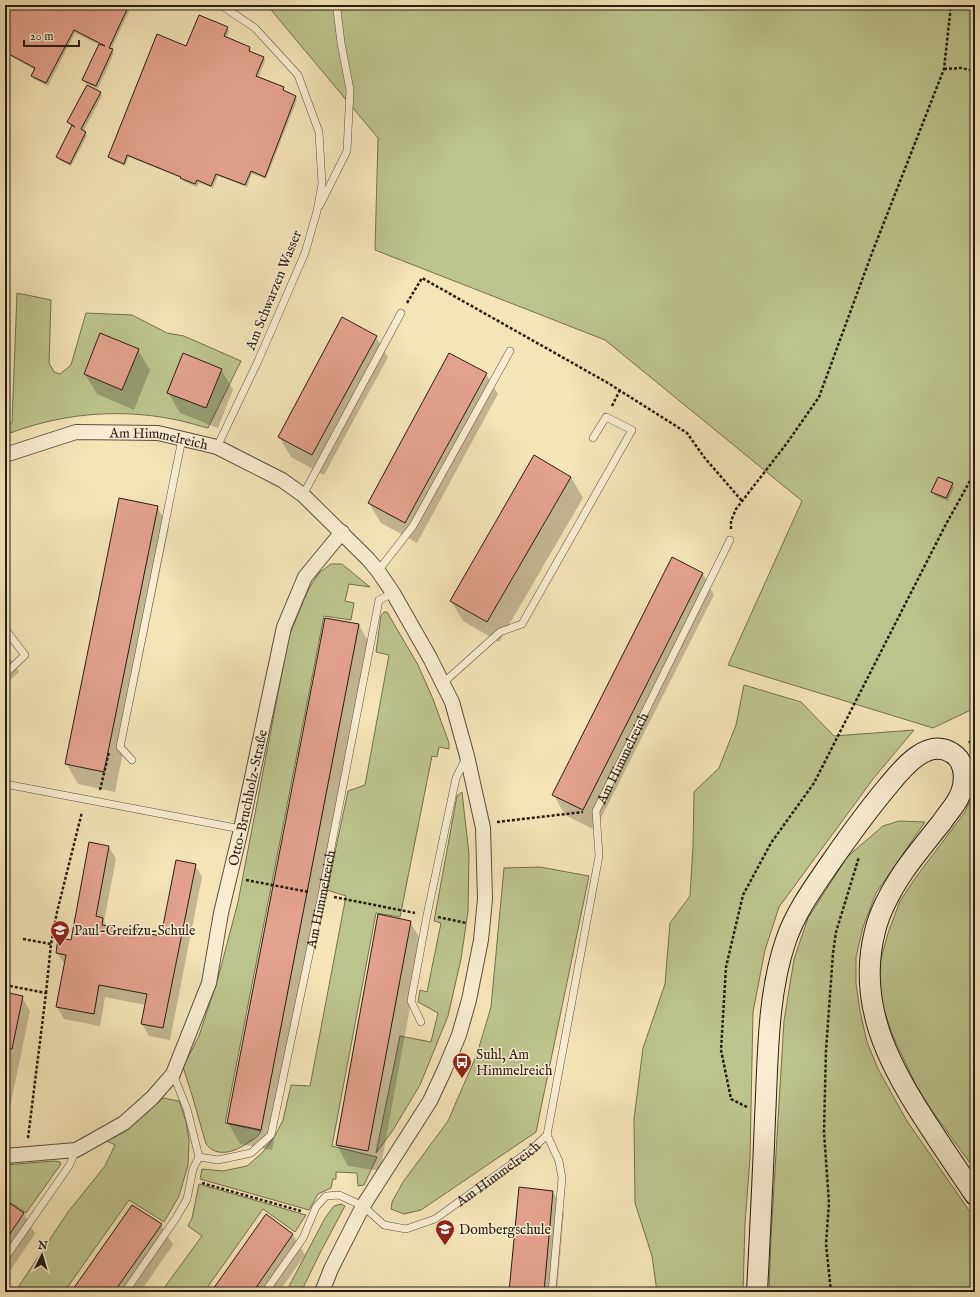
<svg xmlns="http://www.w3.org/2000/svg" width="980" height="1297" viewBox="0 0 980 1297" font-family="'IM FELL English',serif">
<rect width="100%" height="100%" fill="#f4e4b8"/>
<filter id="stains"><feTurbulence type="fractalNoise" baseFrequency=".005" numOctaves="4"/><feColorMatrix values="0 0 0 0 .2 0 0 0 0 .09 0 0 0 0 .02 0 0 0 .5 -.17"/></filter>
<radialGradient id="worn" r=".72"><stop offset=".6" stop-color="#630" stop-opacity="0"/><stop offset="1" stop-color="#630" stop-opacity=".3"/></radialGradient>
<g fill="#bcc48e" stroke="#727052">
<path d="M 267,5 L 975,5 L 975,708 L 933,728 L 728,665 L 802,501 L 605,340 L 375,250 L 378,138 Z"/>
<path d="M 17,293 L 51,300 L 49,363 L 54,372 L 60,374 L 71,365 L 86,313 L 132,315 L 167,333 L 184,336 L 241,361 L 208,428 C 196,425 184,421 172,419 C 116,408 58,414 5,435 L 5,426 L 12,423 Z"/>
<path d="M 331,564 L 342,564 L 370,587 L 349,584 L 345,601 L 354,603 L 351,620 L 324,616 L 225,1123 L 261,1131 C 258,1137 254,1139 249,1142 C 237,1151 217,1159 206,1144 L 192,1095 L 183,1067 L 199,1036 L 218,978 L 238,902 L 289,636 L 309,588 L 319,573 Z"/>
<path d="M 384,612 L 387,612 L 418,665 L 433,699 L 449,743 L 449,749 L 439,747 L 437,757 L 432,756 L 400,917 L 376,913 L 332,1146 L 377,1157 L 364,1185 L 358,1186 L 357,1173 L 336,1172 L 336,1179 L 333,1179 L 331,1188 L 318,1194 L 309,1210 L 200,1179 L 202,1169 L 223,1171 L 247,1166 L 262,1153 L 275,1136 L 283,1120 L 291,1085 L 310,1086 L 346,896 L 327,890 L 348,791 L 365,785 L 389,655 L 376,652 L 381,616 Z"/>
<path d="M 744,685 L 801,702 L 834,736 L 914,730 L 873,779 L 779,907 L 765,950 L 753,1012 L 750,1158 L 745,1224 L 743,1292 L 657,1292 L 652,1256 L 635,1203 L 634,1119 L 643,1048 L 665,984 L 670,923 L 690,896 L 693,846 L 694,792 L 719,768 L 736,725 Z"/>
<path d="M 975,789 L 975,1170 L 930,1108 L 915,1083 L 892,1034 L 883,1007 L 879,983 L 881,959 L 888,933 L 900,901 L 916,877 L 965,812 Z"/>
<path d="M 462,792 L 469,854 L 468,911 L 461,959 L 448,1016 L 420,1085 L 393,1130 L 376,1153 L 400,1036 L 431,1042 L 438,1013 L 418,1002 L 420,990 L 427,992 L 441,923 L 434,921 L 457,796 Z"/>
<path d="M 899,821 L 925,822 L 876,893 L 863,927 L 856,957 L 856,984 L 860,1011 L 867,1042 L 878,1069 L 907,1121 L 975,1219 L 975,1292 L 769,1292 L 771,1236 L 784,1021 L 794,959 L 808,918 L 847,857 L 883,826 Z"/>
<path d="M 540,867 L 589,876 L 536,1132 L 421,1210 L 404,1214 L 391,1209 L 392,1202 L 403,1182 L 448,1121 L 477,1054 L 491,1007 L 504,868 Z"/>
<path d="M 163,1098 L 179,1101 L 186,1122 L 189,1140 L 188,1165 L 179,1196 L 164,1222 L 129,1200 L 64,1292 L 15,1292 L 68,1212 L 105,1166 L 115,1145 L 107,1141 L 124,1132 Z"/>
<path d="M 55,1161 L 60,1162 L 61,1164 L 26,1213 L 5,1199 L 5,1165 Z"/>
<path d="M 199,1184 L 306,1215 L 295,1232 L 263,1209 L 204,1292 L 161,1292 L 202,1236 L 188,1226 L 192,1218 Z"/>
<path d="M 341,1204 L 345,1206 L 320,1253 L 301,1292 L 286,1292 L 325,1218 L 334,1206 Z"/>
</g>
<g fill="#0003">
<path d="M 5,5 L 132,5 L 111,50 L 114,53 L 98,89 L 85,83 L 84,80 L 100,45 L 75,33 L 48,86 L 34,79 L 32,76 L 35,70 L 12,57 L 5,47 Z"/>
<path d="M 227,28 L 229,31 L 226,38 L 250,48 L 251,53 L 264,58 L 265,61 L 258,78 L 283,88 L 285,92 L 295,96 L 297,100 L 266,179 L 252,174 L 247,187 L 218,176 L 213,188 L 199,183 L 197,187 L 183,181 L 181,178 L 129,157 L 125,166 L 111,160 L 110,157 L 187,47 Z"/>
<path d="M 100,92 L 102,96 L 83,132 L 87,136 L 71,166 L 59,160 L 57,157 L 73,127 L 69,122 Z"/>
<path d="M 376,337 L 388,357 L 324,475 L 291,457 L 279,437 Z"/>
<path d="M 138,350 L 150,370 L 134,410 L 97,394 L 85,374 Z"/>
<path d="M 221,369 L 233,390 L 218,428 L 180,413 L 168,392 Z"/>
<path d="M 486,374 L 498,394 L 417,543 L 381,523 L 369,503 Z"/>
<path d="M 571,477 L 583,498 L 499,642 L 463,621 L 451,601 Z"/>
<path d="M 952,484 L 954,487 L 948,501 L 934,495 L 932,492 Z"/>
<path d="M 157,507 L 169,527 L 115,792 L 78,784 L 66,763 Z"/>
<path d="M 672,559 L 703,574 L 714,595 L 595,830 L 565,815 L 553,794 Z"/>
<path d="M 326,619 L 359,625 L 371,646 L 272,1150 L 240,1144 L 228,1123 Z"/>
<path d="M 5,651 L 19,672 L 5,685 Z"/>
<path d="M 109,847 L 116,859 L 104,921 L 107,927 L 161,937 L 195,865 L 202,877 L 170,1040 L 149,1036 L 142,1024 L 146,1005 L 105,997 L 100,1026 L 64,1019 L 57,1007 L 65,965 L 57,953 L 71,941 Z"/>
<path d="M 410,922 L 422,942 L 380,1171 L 348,1166 L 337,1145 Z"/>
<path d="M 5,993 L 22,997 L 30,1011 L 9,1112 L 5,1111 Z"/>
<path d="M 553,1192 L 564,1212 L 557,1292 L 510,1292 Z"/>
<path d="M 5,1201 L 24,1214 L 35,1234 L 5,1278 Z"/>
<path d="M 266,1216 L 293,1235 L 305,1255 L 279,1292 L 212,1292 Z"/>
<path d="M 161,1225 L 173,1245 L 140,1292 L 73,1292 Z"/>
</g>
<g fill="#e4a28e" stroke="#271d15">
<path d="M 5,5 L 129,5 L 109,48 L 113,49 L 96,86 L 82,80 L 99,44 L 105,46 L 74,30 L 46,83 L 31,76 L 35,68 L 5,52 Z"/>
<path d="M 199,15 L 228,27 L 224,36 L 250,47 L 249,51 L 264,57 L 256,76 L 284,87 L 283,90 L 296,96 L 265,177 L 251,171 L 245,185 L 216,174 L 211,186 L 197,180 L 195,184 L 180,178 L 181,177 L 127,155 L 124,164 L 108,157 L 157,34 L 186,46 Z"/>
<path d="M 87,85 L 101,92 L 81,129 L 86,132 L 70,164 L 56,157 L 72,125 L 75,127 L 67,122 Z"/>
<path d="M 342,317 L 377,336 L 312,455 L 278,437 Z"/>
<path d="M 100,333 L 139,349 L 122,390 L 84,374 Z"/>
<path d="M 183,353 L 222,369 L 206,408 L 167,393 Z"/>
<path d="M 449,353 L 487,373 L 405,523 L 368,503 Z"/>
<path d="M 534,455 L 571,477 L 487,622 L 450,601 Z"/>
<path d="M 938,477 L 953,483 L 946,498 L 931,492 Z"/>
<path d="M 119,498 L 158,506 L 104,772 L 65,764 Z"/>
<path d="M 672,557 L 703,573 L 583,810 L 552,795 Z"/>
<path d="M 325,618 L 359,624 L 261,1130 L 227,1123 Z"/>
<path d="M 89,842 L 109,846 L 96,916 L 103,918 L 102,925 L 161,936 L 176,860 L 196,864 L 163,1028 L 141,1024 L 147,994 L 99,985 L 94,1014 L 56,1007 L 66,955 L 56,953 L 58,938 L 71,940 Z"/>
<path d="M 378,914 L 411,921 L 368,1151 L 336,1145 Z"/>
<path d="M 5,992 L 23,996 L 12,1049 L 5,1049 Z"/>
<path d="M 519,1187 L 553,1191 L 544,1292 L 509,1292 Z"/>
<path d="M 5,1200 L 24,1213 L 5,1241 Z"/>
<path d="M 132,1205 L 162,1224 L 114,1292 L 71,1292 Z"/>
<path d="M 266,1214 L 293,1234 L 253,1292 L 211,1292 Z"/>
</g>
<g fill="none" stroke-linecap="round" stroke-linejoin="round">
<defs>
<g id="lane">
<path d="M 320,205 L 347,151 L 350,90 L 341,43 L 337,10 L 338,5"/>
<path d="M 217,447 L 258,361 L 305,253 L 317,211 L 322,184 L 319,132 L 298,75 L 255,28 L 221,5"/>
<path d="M 303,495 L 401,313"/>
<path d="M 378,571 L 413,526 L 510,351"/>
<path d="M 5,629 L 25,655 L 5,674"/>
<path d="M 443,683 L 500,632 L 522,624 L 632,430 L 606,417 L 593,438"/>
<path d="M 132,760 L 120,747 L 182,439"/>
<path d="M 5,784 L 241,829"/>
<path d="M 421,1022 L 411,1001 L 427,915 L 456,778 L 466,758"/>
<path id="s1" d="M 547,1135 L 599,856 L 596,811 L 730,540"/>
<path id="s2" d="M 199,1157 L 218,1160 L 251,1153 L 271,1135 L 322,894 L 379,600 L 393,593"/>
<path d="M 5,1258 L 69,1166 L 76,1150"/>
<path d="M 125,1292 L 176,1218 L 187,1199 L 193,1169 L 199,1157 L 187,1109 L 173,1074"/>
<path id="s3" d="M 265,1292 L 303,1238 L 316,1207 L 326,1196 L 339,1195 L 363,1206 L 384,1225 L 406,1229 L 435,1219 L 531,1150 L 547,1135 L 559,1161 L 562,1178 L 552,1292"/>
</g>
<g id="street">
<path id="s4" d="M 5,455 L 76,432 L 158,433 L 217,447 L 282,480 L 303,495 L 368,559 L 378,571 L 393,593 L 430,658 L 452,702 L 467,756 L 483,828 L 485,899 L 481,940 L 469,1000 L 459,1035 L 444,1071 L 430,1101 L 363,1206 L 331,1269 L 322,1292"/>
<path id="s5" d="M 5,1156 L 76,1150 L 124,1123 L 152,1098 L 173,1074 L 209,983 L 221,913 L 241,829 L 284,627 L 305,577 L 342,532"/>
</g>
<path id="secondary" d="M 757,1292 C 760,1234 763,1176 765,1118 C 768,1060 767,995 786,940 C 796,911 814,887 831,862 C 849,836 868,810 888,786 C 902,769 927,737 952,753 C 967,762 966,785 958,799 C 954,807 947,814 942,822 C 929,838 916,854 904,871 C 892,889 880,910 875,931 C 857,1002 887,1062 925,1120 C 941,1145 958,1170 975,1195"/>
</defs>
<use href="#lane" stroke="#5a4f3e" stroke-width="8"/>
<use href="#street" stroke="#5a4f3e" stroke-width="16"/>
<use href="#secondary" stroke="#271d15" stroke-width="22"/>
<g stroke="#271d15" stroke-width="2.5" stroke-dasharray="3 2" stroke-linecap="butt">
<path d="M 944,69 L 961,68 L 975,71"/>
<path d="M 407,303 L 422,278 L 608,383 L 687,433 L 704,457 L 742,501"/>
<path d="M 612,406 L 620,390"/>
<path d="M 731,529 L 731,521 L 736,509 L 787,443 L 819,397 L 872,253 L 944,69 L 951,5"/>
<path d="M 969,743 L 975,737"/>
<path d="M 100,790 L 109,752"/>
<path d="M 497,822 L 583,812"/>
<path d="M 246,880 L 309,892"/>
<path d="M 334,897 L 415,913"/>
<path d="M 438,917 L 466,923"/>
<path d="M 23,939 L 51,944"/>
<path d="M 5,985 L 46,993 L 28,1138"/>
<path d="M 46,993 L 51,944 L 57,912 L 82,812"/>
<path d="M 747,1107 L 731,1099 L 721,1050 L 726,967 L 743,895 L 771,843 L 814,783 L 945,526 L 975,472"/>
<path d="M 202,1183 L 301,1211"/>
<path d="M 831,1292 L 826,1244 L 829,1203 L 824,1132 L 826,1050 L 833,953 L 836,932 L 859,857"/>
</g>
<use href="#lane" stroke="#f8edd1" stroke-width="7"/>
<use href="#street" stroke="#f8edd1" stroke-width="14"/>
<use href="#secondary" stroke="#f8edd1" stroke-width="20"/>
</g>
<defs>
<symbol id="school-pin" viewBox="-11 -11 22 30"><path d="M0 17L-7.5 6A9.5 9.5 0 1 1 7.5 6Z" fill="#8f2418" stroke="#f8edd1"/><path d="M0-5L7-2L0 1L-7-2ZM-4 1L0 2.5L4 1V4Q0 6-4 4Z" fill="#fff"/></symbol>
<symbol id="bus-pin" viewBox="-11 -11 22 30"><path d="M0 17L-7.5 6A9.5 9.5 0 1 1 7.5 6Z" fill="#8f2418" stroke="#f8edd1"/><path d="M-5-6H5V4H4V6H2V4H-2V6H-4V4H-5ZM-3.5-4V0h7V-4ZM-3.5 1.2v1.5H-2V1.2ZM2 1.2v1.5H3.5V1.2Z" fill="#fff"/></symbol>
</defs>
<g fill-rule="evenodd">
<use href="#school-pin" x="49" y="919" width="22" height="30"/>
<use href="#bus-pin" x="451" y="1051" width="22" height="30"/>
<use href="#school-pin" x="434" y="1218" width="22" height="30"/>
</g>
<g text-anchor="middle" stroke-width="3" stroke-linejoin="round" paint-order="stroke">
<g font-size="14" fill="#271d15" stroke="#f8edd1">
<text transform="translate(273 290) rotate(-68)" y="5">Am Schwarzen Wasser</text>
<text dy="5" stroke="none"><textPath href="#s4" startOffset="158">Am Himmelreich</textPath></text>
<text dy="5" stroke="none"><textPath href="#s1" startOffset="388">Am Himmelreich</textPath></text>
<text dy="5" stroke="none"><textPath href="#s5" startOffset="483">Otto-Bruchholz-Straße</textPath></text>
<text dy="5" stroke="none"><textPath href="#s2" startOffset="321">Am Himmelreich</textPath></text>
<text dy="5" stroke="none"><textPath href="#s3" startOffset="313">Am Himmelreich</textPath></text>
</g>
<g font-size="14" fill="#271d15" stroke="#f8edd1" text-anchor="start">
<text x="74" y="935">Paul-Greifzu-Schule</text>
<text x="476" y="1059">Suhl, Am<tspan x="476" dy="16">Himmelreich</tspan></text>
<text x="459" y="1234">Dombergschule</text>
</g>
</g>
<rect width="980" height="1297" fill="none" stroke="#f4e4b8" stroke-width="20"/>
<rect x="6" y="6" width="968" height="1285" fill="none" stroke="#271d15" stroke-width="2"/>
<rect x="10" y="10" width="960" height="1277" fill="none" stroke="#271d15"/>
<g transform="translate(42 1255) rotate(5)" stroke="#f8edd1" stroke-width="3" paint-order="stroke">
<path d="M0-3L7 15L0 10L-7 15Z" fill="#271d15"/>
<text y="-6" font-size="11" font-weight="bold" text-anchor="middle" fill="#271d15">N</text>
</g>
<path d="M24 40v6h55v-6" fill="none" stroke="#271d15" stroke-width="2"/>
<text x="30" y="40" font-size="12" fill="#271d15" stroke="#f8edd1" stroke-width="3" paint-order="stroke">20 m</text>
<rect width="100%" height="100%" filter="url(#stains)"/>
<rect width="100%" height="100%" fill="url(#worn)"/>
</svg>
